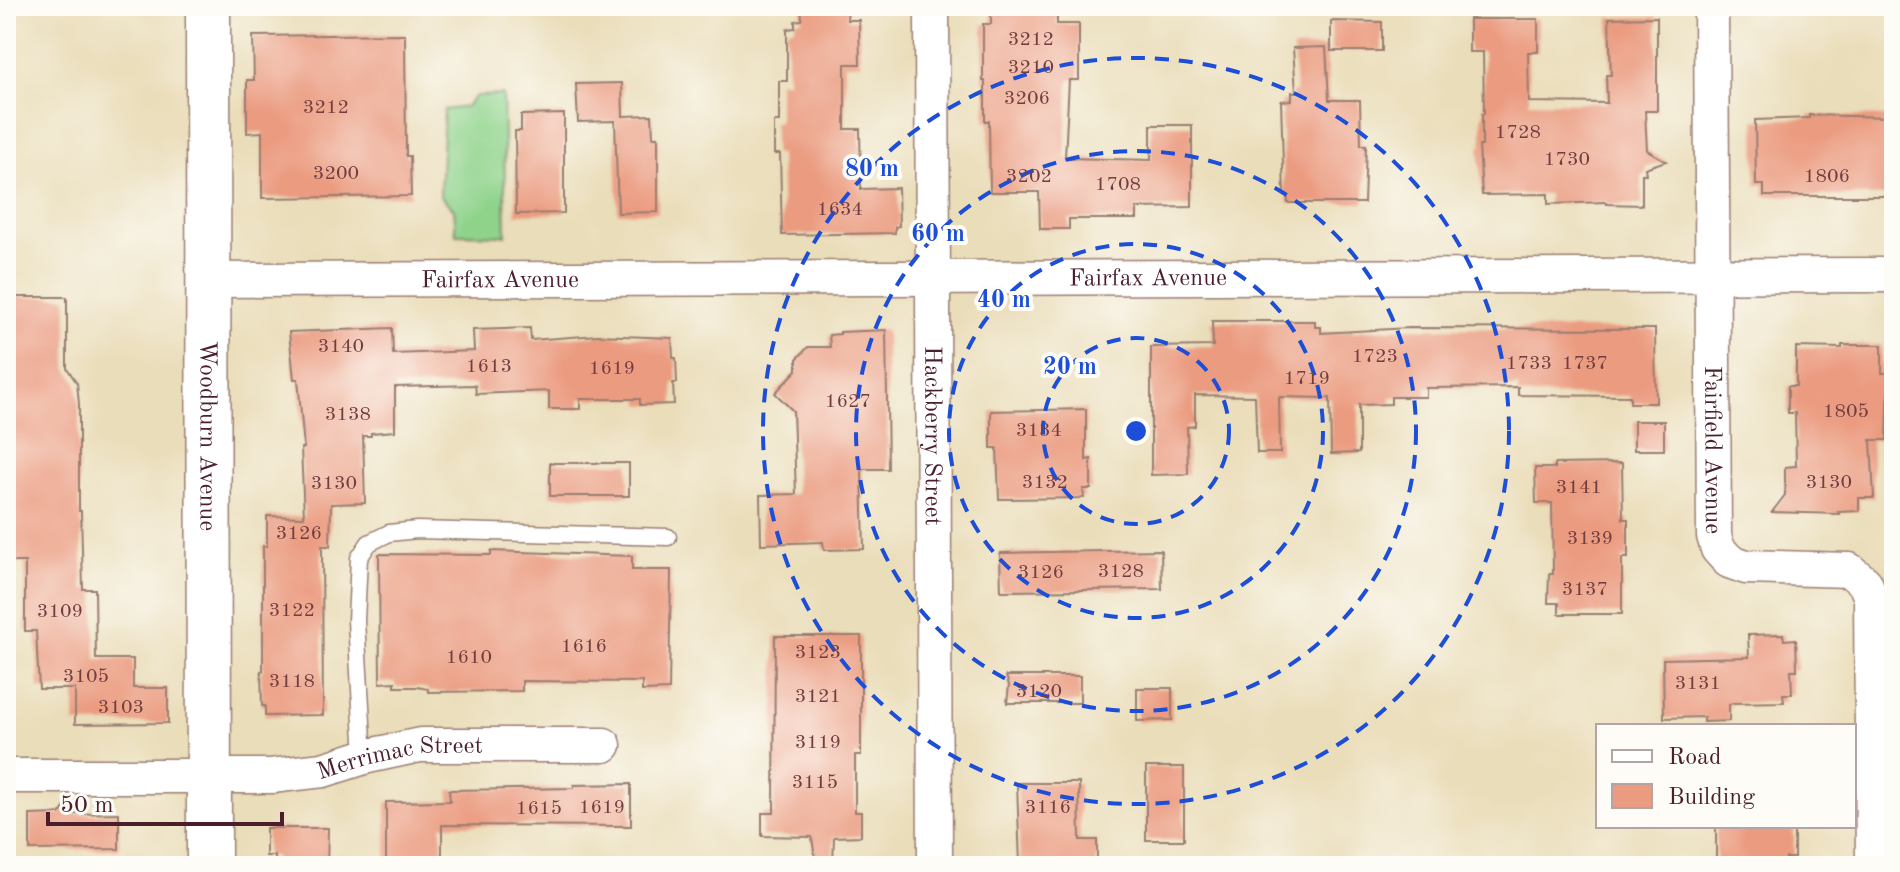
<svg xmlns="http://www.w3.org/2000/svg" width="1900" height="872" viewBox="0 0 1900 872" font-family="'Old Standard TT',serif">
<rect width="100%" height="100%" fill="#fdfcf7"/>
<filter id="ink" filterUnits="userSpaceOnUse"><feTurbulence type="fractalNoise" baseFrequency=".0125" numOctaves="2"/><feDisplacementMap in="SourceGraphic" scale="16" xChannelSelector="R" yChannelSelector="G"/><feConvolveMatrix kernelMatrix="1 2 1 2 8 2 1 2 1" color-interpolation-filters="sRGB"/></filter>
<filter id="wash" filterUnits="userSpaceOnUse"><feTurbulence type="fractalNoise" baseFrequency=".006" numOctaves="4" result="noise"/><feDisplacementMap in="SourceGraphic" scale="32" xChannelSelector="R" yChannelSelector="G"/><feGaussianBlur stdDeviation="1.8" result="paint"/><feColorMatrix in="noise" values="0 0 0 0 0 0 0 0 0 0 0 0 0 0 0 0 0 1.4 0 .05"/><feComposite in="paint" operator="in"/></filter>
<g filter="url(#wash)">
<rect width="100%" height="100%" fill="#eaddb9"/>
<path fill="#8fd38b" stroke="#6c795b" stroke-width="2" d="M 503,95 L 506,235 L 456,234 L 454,209 L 440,196 L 444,110 L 466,107 L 476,96 Z"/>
<g id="blocks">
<g fill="#eb9b80">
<path d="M 801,6 L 848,6 L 847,20 L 859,20 L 860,64 L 845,64 L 845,129 L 860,129 L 861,189 L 898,188 L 899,226 L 895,227 L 895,233 L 782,235 L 780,154 L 774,154 L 774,122 L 779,122 L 779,81 L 787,81 L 787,29 L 795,28 L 795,21 L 802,20 Z"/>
<path d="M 991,6 L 1057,6 L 1057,24 L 1079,24 L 1079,80 L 1069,80 L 1065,158 L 1151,160 L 1151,125 L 1192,125 L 1192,207 L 1137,208 L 1137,219 L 1069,219 L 1069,229 L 1040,229 L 1039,192 L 990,192 L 989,121 L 985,121 L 985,81 L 983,81 L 983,24 L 991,24 Z"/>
<path d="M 1657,17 L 1657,111 L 1645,111 L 1647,150 L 1666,161 L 1645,168 L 1646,174 L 1642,174 L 1642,205 L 1606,204 L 1606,202 L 1548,204 L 1548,194 L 1482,195 L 1479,146 L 1482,146 L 1482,114 L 1484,114 L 1483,52 L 1469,52 L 1469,19 L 1538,19 L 1538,52 L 1528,52 L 1529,102 L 1607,103 L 1606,75 L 1611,75 L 1609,18 Z"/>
<path d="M 1331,21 L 1382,22 L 1382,51 L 1331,51 Z"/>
<path d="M 405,34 L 406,156 L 410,156 L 411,196 L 262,198 L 262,132 L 247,133 L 247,80 L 254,80 L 253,36 Z"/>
<path d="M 1326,47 L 1329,100 L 1360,100 L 1361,145 L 1366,145 L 1364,203 L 1288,203 L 1287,195 L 1284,195 L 1281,101 L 1292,100 L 1292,92 L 1296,92 L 1293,48 Z"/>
<path d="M 622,83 L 623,116 L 652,115 L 653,137 L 658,137 L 658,212 L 618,213 L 615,121 L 578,122 L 576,84 Z"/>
<path d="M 564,114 L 564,213 L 516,214 L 515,131 L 521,131 L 521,115 Z"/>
<path d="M 1809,115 L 1890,117 L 1890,132 L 1894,132 L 1894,196 L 1764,196 L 1764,185 L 1756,185 L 1755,120 L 1809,118 Z"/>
<path d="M 6,297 L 67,297 L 67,368 L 77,383 L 79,404 L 79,511 L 81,511 L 83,589 L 95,589 L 96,659 L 133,659 L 133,688 L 168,688 L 168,723 L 75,724 L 75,689 L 39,689 L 36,631 L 25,631 L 25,562 L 6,562 L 6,513 L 11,513 L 11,427 L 6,428 Z"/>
<path d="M 1212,321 L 1315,321 L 1315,327 L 1321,327 L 1321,333 L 1409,328 L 1655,329 L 1656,403 L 1630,403 L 1630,396 L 1518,395 L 1518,387 L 1426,388 L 1426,397 L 1391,397 L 1391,404 L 1359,405 L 1359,453 L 1331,454 L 1330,398 L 1279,397 L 1280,453 L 1257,453 L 1255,396 L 1195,395 L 1195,426 L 1187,427 L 1188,474 L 1151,475 L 1151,347 L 1213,346 Z"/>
<path d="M 392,328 L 393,354 L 474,351 L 473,330 L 530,328 L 531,340 L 598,335 L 672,338 L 673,358 L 676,358 L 677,383 L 673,383 L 674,404 L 640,405 L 640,399 L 580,399 L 580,409 L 549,409 L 549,391 L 476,394 L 475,385 L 395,387 L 395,431 L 371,433 L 371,436 L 363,436 L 365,503 L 331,504 L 330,546 L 322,546 L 323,715 L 265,716 L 265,706 L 262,706 L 261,671 L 263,671 L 263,546 L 267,546 L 267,516 L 304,517 L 301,448 L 304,448 L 298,379 L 294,379 L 289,332 Z"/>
<path d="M 886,330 L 888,469 L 862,469 L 864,549 L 824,550 L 823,542 L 761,544 L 760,495 L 796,494 L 793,411 L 775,393 L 797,370 L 797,359 L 808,347 L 830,347 L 829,335 L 840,334 L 840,332 Z"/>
<path d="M 1842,345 L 1882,345 L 1882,373 L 1889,373 L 1887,440 L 1871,440 L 1874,498 L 1859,498 L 1859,511 L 1838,512 L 1839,514 L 1772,512 L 1785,495 L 1785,467 L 1796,466 L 1795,413 L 1788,413 L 1788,386 L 1796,386 L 1796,347 L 1842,348 Z"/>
<path d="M 1086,409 L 1086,460 L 1091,459 L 1091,489 L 1083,489 L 1084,498 L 999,499 L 997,448 L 991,448 L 991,411 Z"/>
<rect x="1634" y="421" width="30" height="29"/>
<rect x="550" y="463" width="79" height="33"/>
<path d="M 1622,463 L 1623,519 L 1628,519 L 1628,558 L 1622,558 L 1622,614 L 1559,614 L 1559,603 L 1548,603 L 1549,574 L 1553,574 L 1552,503 L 1536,503 L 1535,468 L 1555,468 L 1555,464 Z"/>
<path d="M 1161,550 L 1162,589 L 1001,591 L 1000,553 Z"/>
<path d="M 491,551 L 632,556 L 632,570 L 671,570 L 669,690 L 642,691 L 642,682 L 522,681 L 522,691 L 428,692 L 428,689 L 417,687 L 395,687 L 395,682 L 380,683 L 379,554 L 491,555 Z"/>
<path d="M 1783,634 L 1784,640 L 1796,639 L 1797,670 L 1791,670 L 1792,694 L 1783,694 L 1784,702 L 1732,703 L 1729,705 L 1729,721 L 1704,722 L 1704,717 L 1664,718 L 1663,659 L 1749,657 L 1748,635 Z"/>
<path d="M 775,636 L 861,636 L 861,755 L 855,755 L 855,812 L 861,812 L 861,836 L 834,837 L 833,866 L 816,866 L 812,837 L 762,836 L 762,813 L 774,813 Z"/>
<path d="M 1006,676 L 1080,676 L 1080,703 L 1007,703 L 1009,685 Z"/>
<path d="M 1137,688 L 1172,688 L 1172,720 L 1137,721 Z"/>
<rect x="1146" y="767" width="38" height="73"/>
<path d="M 1017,783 L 1079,783 L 1080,840 L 1097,840 L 1097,866 L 1020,866 Z"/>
<path d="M 631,784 L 631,826 L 442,825 L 442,866 L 386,866 L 386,802 L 450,801 L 449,790 L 574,788 L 574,785 Z"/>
<path d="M 68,802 L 75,814 L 119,813 L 119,849 L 30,850 L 30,815 L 60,814 Z"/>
<path d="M 1716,826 L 1794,826 L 1794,858 L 1786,858 L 1786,863 L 1716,863 Z"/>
<path d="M 266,828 L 328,828 L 327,866 L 275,866 L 275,856 L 266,856 Z"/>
</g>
</g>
</g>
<g filter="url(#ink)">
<use href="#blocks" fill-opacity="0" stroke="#9a7e72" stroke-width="2"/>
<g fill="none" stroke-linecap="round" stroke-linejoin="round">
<defs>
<path id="lane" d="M 364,757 L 356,621 L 359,558 L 369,543 L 389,533 L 417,530 L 668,537"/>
<g id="street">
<path id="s1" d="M 932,6 L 935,866"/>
<path id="s2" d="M 1711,6 L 1714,536 L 1718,549 L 1729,561 L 1746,567 L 1849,570 L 1865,583 L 1871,598 L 1873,866"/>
<path id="s3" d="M 210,280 L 1894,275"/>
<path id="s4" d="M 6,776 L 271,776 L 323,770 L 364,757 L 420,745 L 604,745"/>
</g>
<g id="secondary">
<path id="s5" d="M 208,6 L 209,866"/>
</g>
</defs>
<use href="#lane" stroke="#9a7e72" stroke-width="19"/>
<use href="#street" stroke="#9a7e72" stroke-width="37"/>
<use href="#secondary" stroke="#9a7e72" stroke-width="47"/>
<use href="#lane" stroke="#fff" stroke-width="16"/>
<use href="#street" stroke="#fff" stroke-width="34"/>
<use href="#secondary" stroke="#fff" stroke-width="44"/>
</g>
</g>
<g fill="none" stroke="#1d4ed8" stroke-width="4" stroke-dasharray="14 10">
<circle cx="1136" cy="431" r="93"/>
<circle cx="1136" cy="431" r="187"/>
<circle cx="1136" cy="431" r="280"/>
<circle cx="1136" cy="431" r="373"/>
</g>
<g text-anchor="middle" stroke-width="8" stroke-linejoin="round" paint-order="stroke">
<g font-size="20" fill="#723e40">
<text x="1031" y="45">3212</text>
<text x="1031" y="73">3210</text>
<text x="1027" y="104">3206</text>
<text x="326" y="113">3212</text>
<text x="1518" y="138">1728</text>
<text x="1567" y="165">1730</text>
<text x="336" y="179">3200</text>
<text x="1029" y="182">3202</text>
<text x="1827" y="182">1806</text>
<text x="1118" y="190">1708</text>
<text x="840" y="215">1634</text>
<text x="341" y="352">3140</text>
<text x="1375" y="362">1723</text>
<text x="1529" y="369">1733</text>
<text x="1585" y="369">1737</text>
<text x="489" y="372">1613</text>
<text x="612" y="374">1619</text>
<text x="1307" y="384">1719</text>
<text x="848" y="407">1627</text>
<text x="1846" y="417">1805</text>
<text x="348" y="420">3138</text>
<text x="1039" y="436">3134</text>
<text x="1045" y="488">3132</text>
<text x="1829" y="488">3130</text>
<text x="334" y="489">3130</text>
<text x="1579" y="493">3141</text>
<text x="299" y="539">3126</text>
<text x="1590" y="544">3139</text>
<text x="1121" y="577">3128</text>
<text x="1041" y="578">3126</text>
<text x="1585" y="595">3137</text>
<text x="292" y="616">3122</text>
<text x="60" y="617">3109</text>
<text x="584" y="652">1616</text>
<text x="818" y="658">3123</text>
<text x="469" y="663">1610</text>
<text x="86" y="682">3105</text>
<text x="292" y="687">3118</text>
<text x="1698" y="689">3131</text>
<text x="1039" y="697">3120</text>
<text x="818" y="702">3121</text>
<text x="121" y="713">3103</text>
<text x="818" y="748">3119</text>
<text x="815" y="788">3115</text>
<text x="602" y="813">1619</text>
<text x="1048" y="813">3116</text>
<text x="539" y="814">1615</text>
</g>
<g font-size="24" fill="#4a1f2b" stroke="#fdfcf7">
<text dy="8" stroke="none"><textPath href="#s3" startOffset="938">Fairfax Avenue</textPath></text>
<text dy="8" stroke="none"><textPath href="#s3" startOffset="290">Fairfax Avenue</textPath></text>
<text dy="8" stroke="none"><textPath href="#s5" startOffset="430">Woodburn Avenue</textPath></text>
<text dy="8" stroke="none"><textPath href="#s1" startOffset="430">Hackberry Street</textPath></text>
<text dy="8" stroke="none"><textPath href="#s2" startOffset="444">Fairfield Avenue</textPath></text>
<text dy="8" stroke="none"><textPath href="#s4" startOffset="396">Merrimac Street</textPath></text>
</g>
</g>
<circle cx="1136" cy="431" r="12" fill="#1d4ed8" stroke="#fdfcf7" stroke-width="4"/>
<g font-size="24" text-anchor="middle" font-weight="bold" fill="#1d4ed8" stroke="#fdfcf7" stroke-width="8" stroke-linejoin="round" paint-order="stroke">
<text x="872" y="176">80 m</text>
<text x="938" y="241">60 m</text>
<text x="1004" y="307">40 m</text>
<text x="1070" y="374">20 m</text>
</g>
<rect width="1900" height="872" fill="none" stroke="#fdfcf7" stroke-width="32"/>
<rect x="1596" y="724" width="260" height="104" fill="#fdfcf7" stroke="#b5a4a5" stroke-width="2"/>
<rect x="1612" y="750" width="40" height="12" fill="#ffffff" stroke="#b5a4a5" stroke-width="2"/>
<text x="1668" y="764" font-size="24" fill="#4a1f2b">Road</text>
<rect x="1612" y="784" width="40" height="24" fill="#eb9b80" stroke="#b5a4a5" stroke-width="2"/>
<text x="1668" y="804" font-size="24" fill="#4a1f2b">Building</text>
<path d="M48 812v12h234v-12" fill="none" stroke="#4a1f2b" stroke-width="4"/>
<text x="60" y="812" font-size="24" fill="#4a1f2b" stroke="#fdfcf7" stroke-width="6" paint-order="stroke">50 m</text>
</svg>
